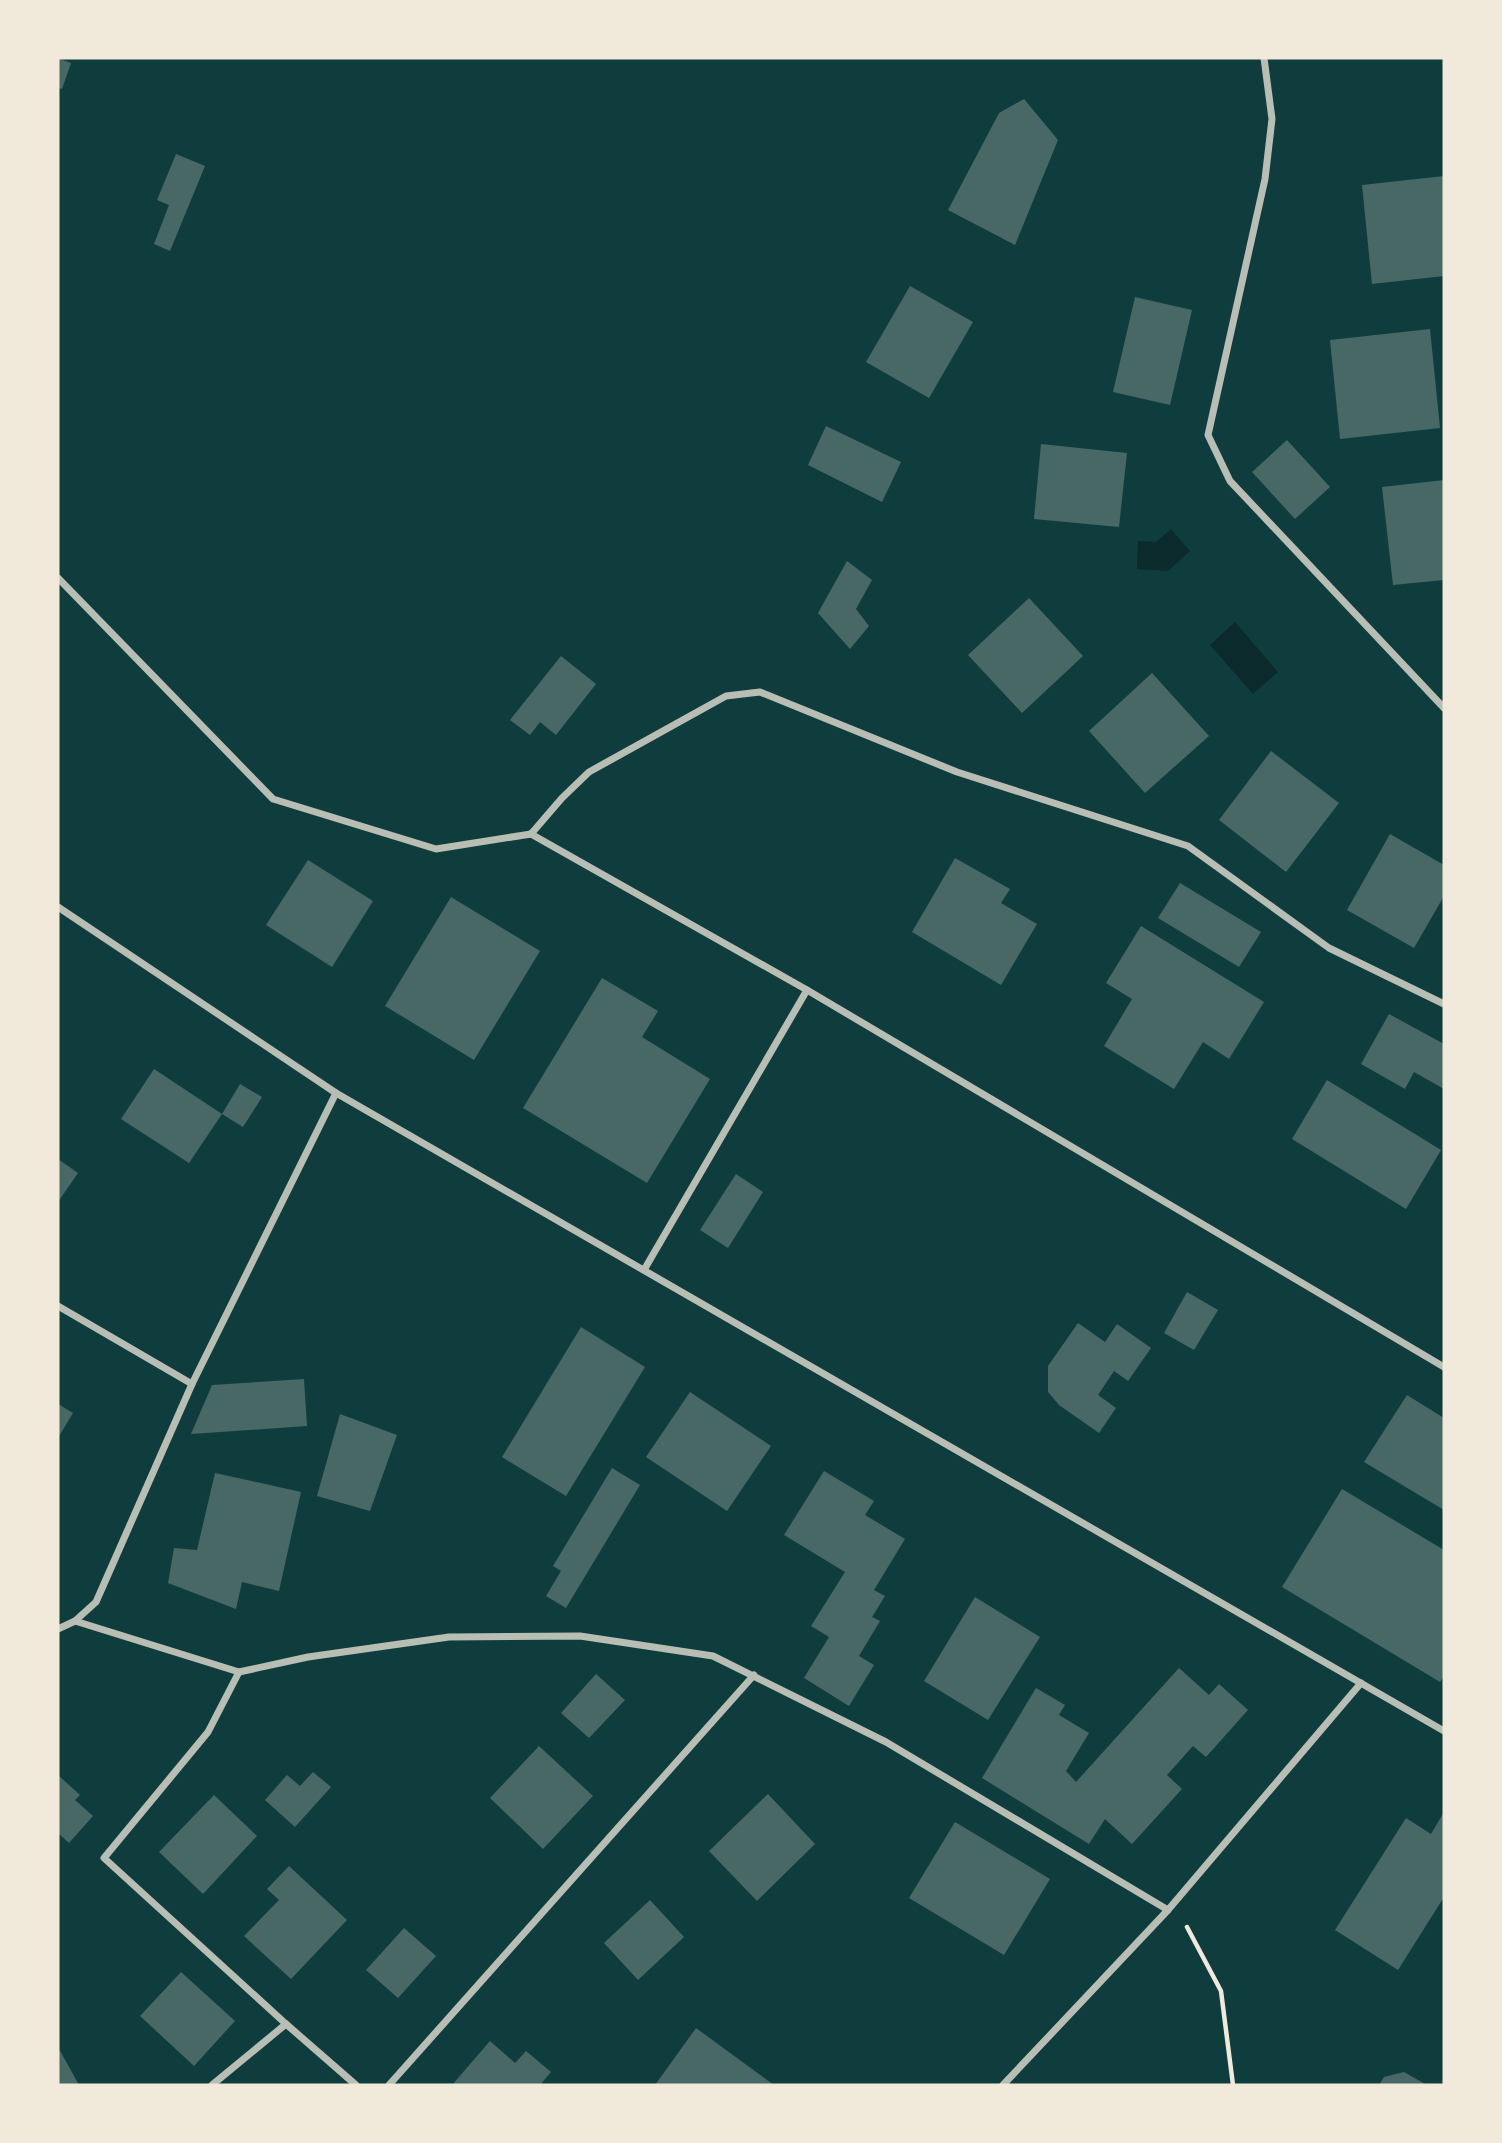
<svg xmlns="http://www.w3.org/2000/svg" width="1502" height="2143" viewBox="0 0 1502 2143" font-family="'Roboto Condensed',sans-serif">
<rect width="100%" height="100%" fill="#0f3d3e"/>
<g fill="#0a2a2b">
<path d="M 1171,529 L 1190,551 L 1168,571 L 1137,569 L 1138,541 L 1156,542 Z"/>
<path d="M 1235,622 L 1278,672 L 1253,694 L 1210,645 Z"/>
</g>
<g fill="#486865">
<path d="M 58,58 L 71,63 L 62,89 L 58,88 Z"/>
<path d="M 1024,99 L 1058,140 L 1015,245 L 948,210 L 999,113 Z"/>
<path d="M 176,154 L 205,166 L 170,251 L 154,244 L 169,205 L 157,200 Z"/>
<path d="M 1444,176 L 1444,276 L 1372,284 L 1362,185 Z"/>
<path d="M 910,286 L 973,322 L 929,398 L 866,362 Z"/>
<path d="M 1135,297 L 1192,310 L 1170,405 L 1113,392 Z"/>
<path d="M 1430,329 L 1440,428 L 1340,439 L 1330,340 Z"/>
<path d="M 826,426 L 901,462 L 882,502 L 808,465 Z"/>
<path d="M 1287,440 L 1330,487 L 1295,519 L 1252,472 Z"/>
<path d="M 1041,444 L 1127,453 L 1119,527 L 1034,519 Z"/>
<path d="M 1444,480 L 1444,580 L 1393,585 L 1382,487 Z"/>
<path d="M 847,561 L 872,580 L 856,609 L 869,626 L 850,649 L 818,613 Z"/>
<path d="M 1029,598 L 1083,656 L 1022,713 L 968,655 Z"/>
<path d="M 561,656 L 596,684 L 556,735 L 540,722 L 530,735 L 510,720 Z"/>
<path d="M 1152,673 L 1209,736 L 1145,793 L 1089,731 Z"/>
<path d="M 1271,751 L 1339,803 L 1286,872 L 1219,820 Z"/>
<path d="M 1390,834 L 1444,865 L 1444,896 L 1414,948 L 1347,910 Z"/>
<path d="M 955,858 L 1010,889 L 1001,903 L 1037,924 L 1001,985 L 912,932 Z"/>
<path d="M 308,860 L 373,901 L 332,967 L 266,925 Z"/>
<path d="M 1180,883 L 1261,932 L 1239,967 L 1158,918 Z"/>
<path d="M 451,897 L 540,951 L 474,1060 L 385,1006 Z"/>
<path d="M 1141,926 L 1264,1002 L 1229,1059 L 1203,1042 L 1174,1089 L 1104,1046 L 1132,999 L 1106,983 Z"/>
<path d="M 602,978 L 658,1011 L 642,1037 L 710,1079 L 647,1183 L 523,1108 Z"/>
<path d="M 1389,1014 L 1444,1044 L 1444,1089 L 1414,1072 L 1405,1089 L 1361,1064 Z"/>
<path d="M 154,1069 L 222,1114 L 189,1163 L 121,1119 Z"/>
<path d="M 1327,1080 L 1441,1150 L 1406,1209 L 1292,1139 Z"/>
<path d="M 240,1084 L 262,1097 L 243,1127 L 222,1114 Z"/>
<path d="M 58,1159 L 78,1173 L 58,1202 Z"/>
<path d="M 736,1174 L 763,1192 L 728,1248 L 700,1230 Z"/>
<path d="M 1187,1292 L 1218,1310 L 1194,1350 L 1164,1333 Z"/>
<path d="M 1078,1323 L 1105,1342 L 1117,1324 L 1151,1348 L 1128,1381 L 1114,1371 L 1098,1395 L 1116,1408 L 1099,1433 L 1059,1405 L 1048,1392 L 1048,1366 Z"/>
<path d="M 581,1327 L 645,1367 L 566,1496 L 502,1457 Z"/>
<path d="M 304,1379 L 307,1426 L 191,1434 L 212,1385 Z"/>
<path d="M 690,1392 L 771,1446 L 727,1511 L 646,1457 Z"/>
<path d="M 1407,1395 L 1444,1418 L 1444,1510 L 1364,1462 Z"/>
<path d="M 58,1404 L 73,1413 L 58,1438 Z"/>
<path d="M 340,1414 L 397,1435 L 370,1511 L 317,1496 Z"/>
<path d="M 612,1468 L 640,1485 L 566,1608 L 546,1596 L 561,1571 L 553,1566 Z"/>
<path d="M 824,1471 L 874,1501 L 865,1515 L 905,1539 L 874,1590 L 885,1596 L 872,1617 L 880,1621 L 859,1656 L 874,1665 L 849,1706 L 804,1678 L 829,1637 L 811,1626 L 845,1572 L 784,1535 Z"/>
<path d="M 215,1473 L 301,1492 L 279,1591 L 242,1582 L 236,1609 L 168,1583 L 174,1548 L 197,1550 Z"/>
<path d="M 1342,1489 L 1444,1550 L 1444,1676 L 1440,1682 L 1282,1587 Z"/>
<path d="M 975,1597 L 1040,1637 L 988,1720 L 924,1681 Z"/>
<path d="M 1179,1668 L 1209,1695 L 1219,1684 L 1248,1710 L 1206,1757 L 1193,1746 L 1167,1775 L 1182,1789 L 1132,1844 L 1105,1819 L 1089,1844 L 982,1778 L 1036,1688 L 1065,1705 L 1059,1715 L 1089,1733 L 1066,1771 L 1076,1782 Z"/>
<path d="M 596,1674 L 625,1700 L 589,1738 L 561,1713 Z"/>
<path d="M 539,1746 L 593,1796 L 543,1849 L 490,1798 Z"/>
<path d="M 313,1772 L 331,1787 L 295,1827 L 265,1800 L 287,1775 L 300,1786 Z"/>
<path d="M 58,1775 L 80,1795 L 75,1800 L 93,1816 L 69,1843 L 58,1833 Z"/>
<path d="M 768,1794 L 815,1844 L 757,1901 L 709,1851 Z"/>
<path d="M 214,1795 L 257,1836 L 203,1894 L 159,1852 Z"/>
<path d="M 1444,1812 L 1444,1897 L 1398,1970 L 1335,1930 L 1406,1818 L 1431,1834 Z"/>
<path d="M 955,1822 L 1050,1879 L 1004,1955 L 909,1898 Z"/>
<path d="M 289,1866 L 347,1920 L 291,1979 L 244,1936 L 279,1900 L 267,1889 Z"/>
<path d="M 650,1900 L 684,1937 L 638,1980 L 604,1943 Z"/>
<path d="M 404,1928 L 436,1956 L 398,1998 L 366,1970 Z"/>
<path d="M 181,1972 L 235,2021 L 194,2066 L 140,2016 Z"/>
<path d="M 696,2028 L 774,2085 L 655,2085 Z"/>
<path d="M 490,2041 L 515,2063 L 526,2051 L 551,2072 L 540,2085 L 452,2085 Z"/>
<path d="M 58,2047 L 79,2085 L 58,2085 Z"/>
<path d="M 1404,2072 L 1427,2085 L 1379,2085 L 1384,2077 Z"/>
</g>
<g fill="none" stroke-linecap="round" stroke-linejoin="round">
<path stroke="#f1e9da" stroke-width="4.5" d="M 1187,1927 L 1221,1991 L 1233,2085"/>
<g stroke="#b8beb3" stroke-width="7">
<path d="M 1264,58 L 1272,119 L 1265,179 L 1208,435 L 1230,481 L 1444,708"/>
<path d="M 58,578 L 273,799 L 436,849 L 531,834"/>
<path d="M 531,834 L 807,990 L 1444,1367"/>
<path d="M 531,834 L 562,798 L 589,772 L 726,696 L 760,692 L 957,772 L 1188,846 L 1329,948 L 1444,1004"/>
<path d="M 58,907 L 336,1093 L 1444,1731"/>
<path d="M 644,1270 L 807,990"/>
<path d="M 58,1306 L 192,1384"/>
<path d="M 75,1621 L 239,1672 L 308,1657 L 449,1637 L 580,1636 L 713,1656 L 886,1742 L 1168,1910"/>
<path d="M 58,1629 L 75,1621 L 96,1602 L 192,1384 L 336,1093"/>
<path d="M 239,1672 L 208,1732 L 104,1858 L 286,2024 L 356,2085"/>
<path d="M 212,2085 L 286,2024"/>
<path d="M 389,2085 L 754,1675"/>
<path d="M 1003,2085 L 1168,1910 L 1361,1683"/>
</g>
</g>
<rect width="1502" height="2143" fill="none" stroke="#f1e9da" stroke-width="119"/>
</svg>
